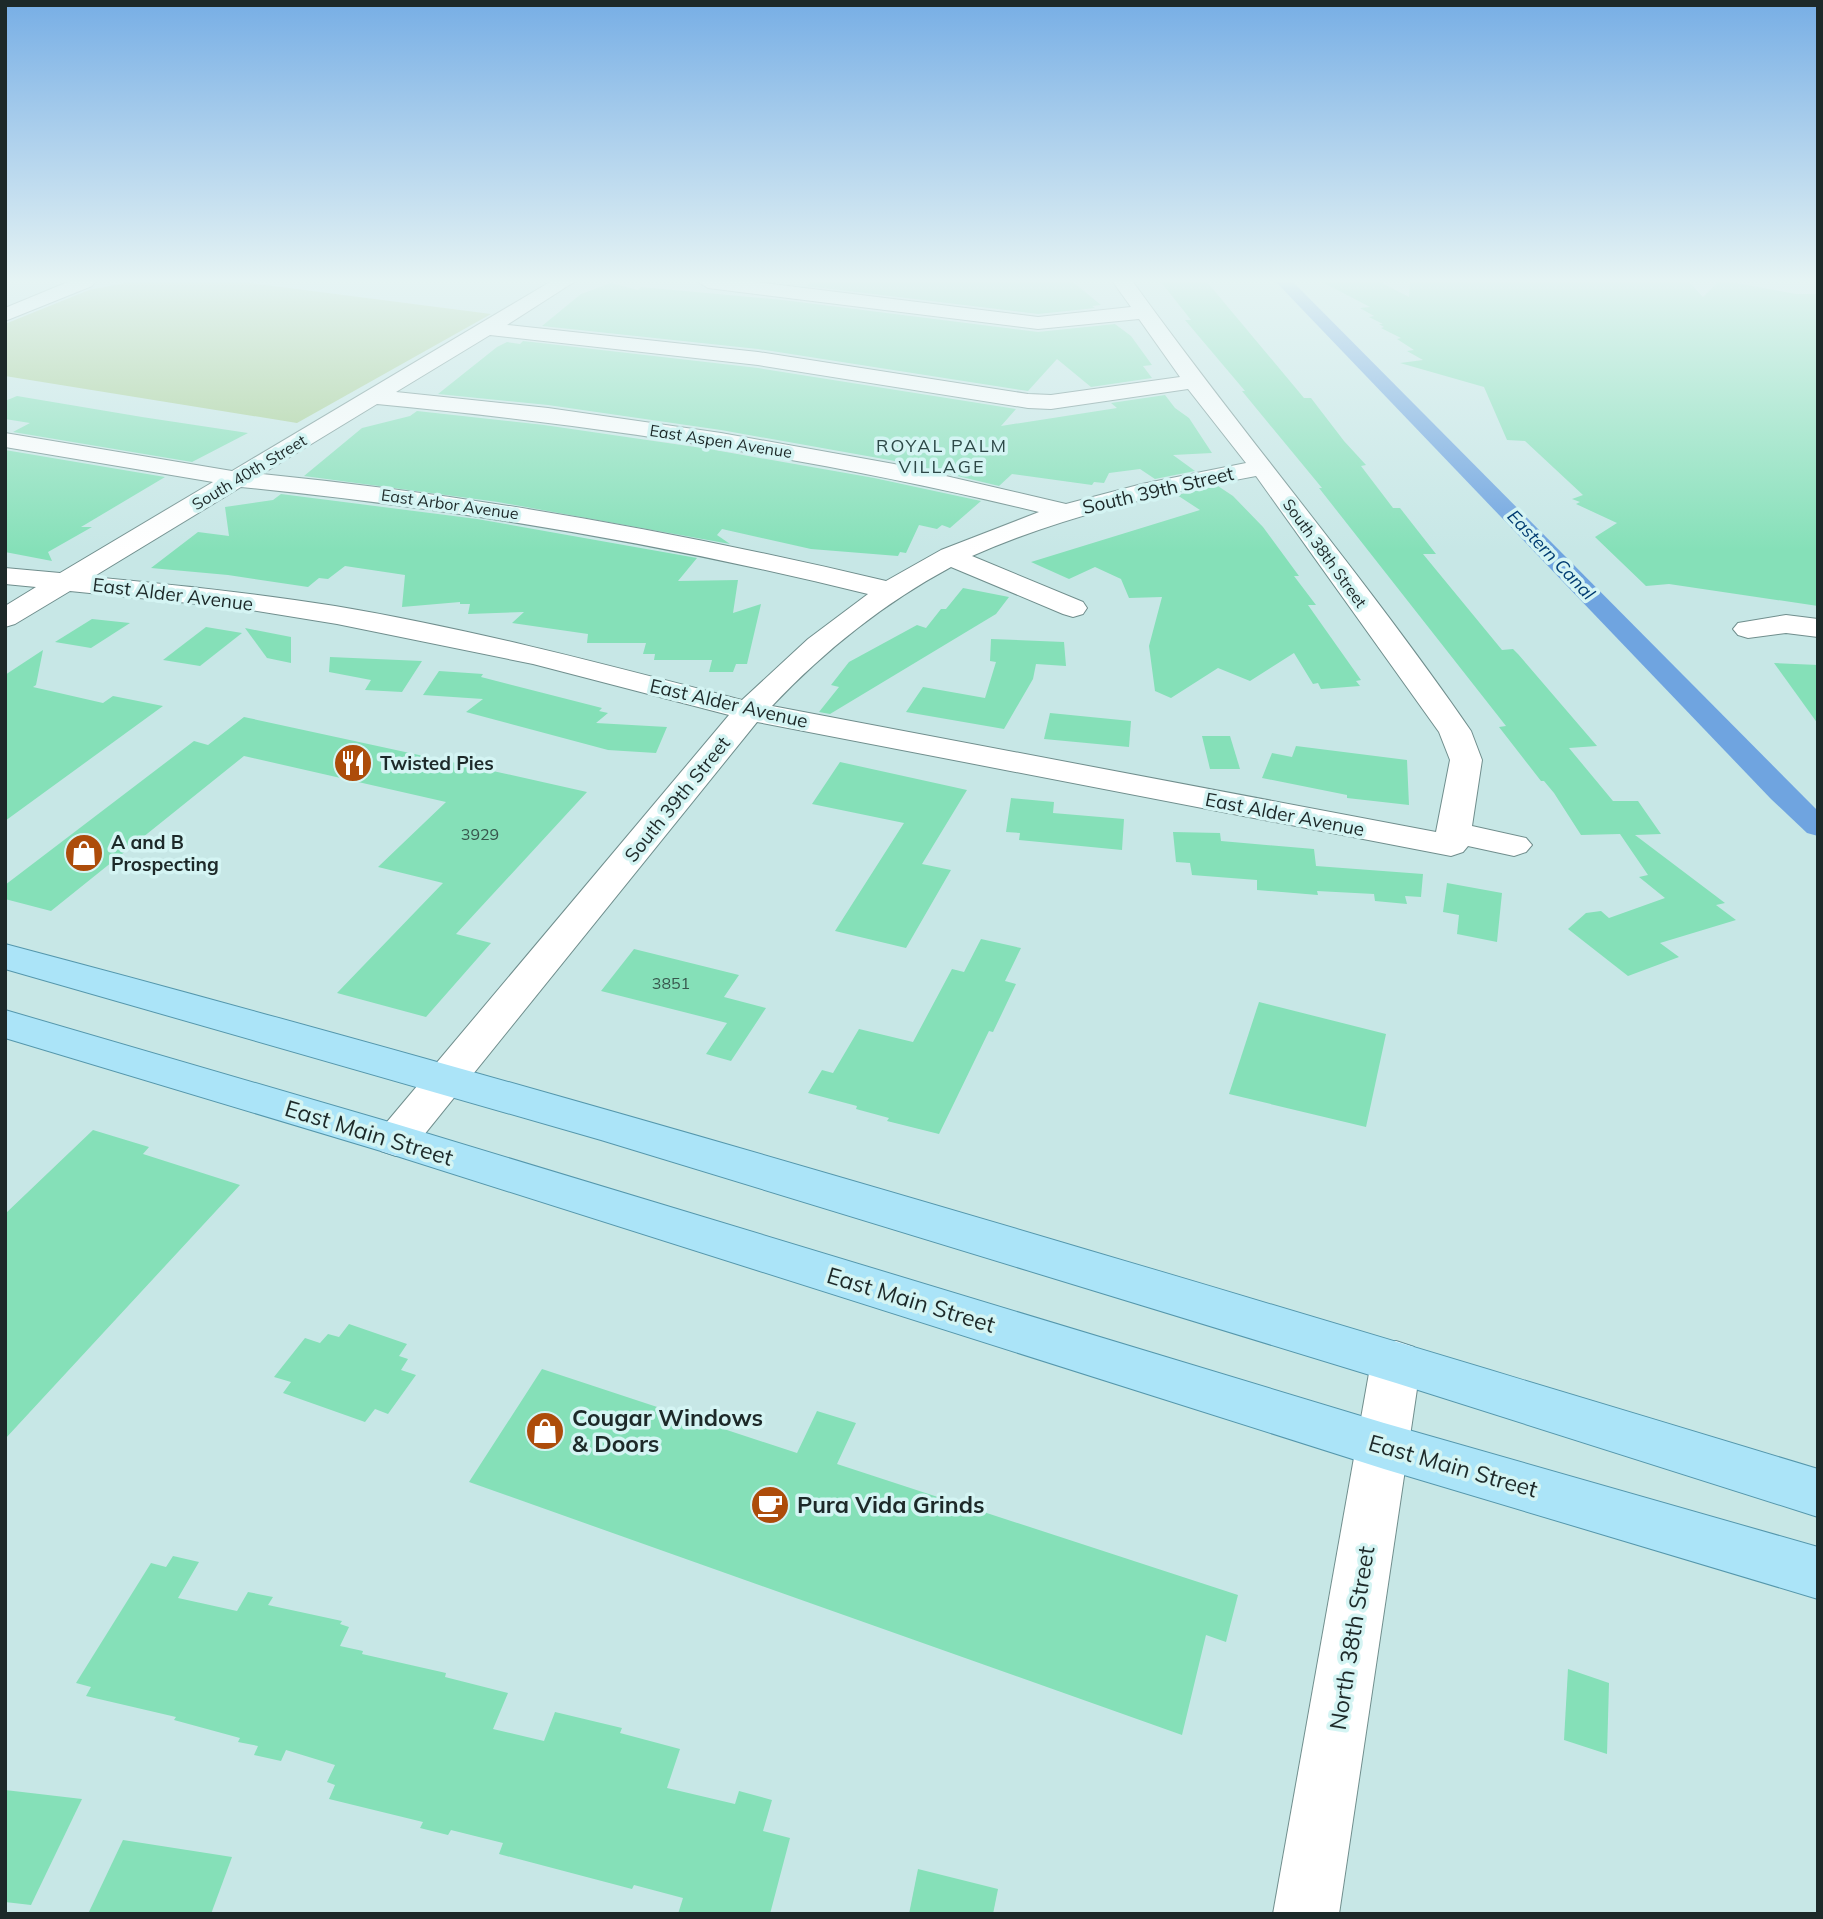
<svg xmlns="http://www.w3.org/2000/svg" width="1823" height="1919" viewBox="0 0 1823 1919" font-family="Mulish,sans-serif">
<rect width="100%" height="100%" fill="#c7e7e6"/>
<path fill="#a7ce92" d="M 130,282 L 243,282 L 491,314 L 297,423 L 5,376 L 5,324 L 89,290 Z"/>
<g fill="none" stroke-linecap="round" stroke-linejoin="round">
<path fill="#6fa4e0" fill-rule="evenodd" d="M 1276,282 L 1293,282 L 1818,811 L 1818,836 L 1807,833 L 1771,799 Z"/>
</g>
<g fill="#85e0b8">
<path d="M 811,282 L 1073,282 L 1101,305 L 1092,306 L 1095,308 L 1038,314 L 807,286 Z"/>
<path d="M 1161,282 L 1207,282 L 1304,398 L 1311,398 L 1344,441 L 1366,465 L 1361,466 L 1393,508 L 1400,508 L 1436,554 L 1423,554 L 1502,650 L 1513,649 L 1518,654 L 1597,746 L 1569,748 L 1613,801 L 1638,801 L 1661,834 L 1635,835 L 1725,903 L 1716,905 L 1736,920 L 1660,943 L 1679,957 L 1628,976 L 1568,929 L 1586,913 L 1601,911 L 1609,918 L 1665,898 L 1639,877 L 1648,875 L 1620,834 L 1581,835 L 1554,793 L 1544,781 L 1541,781 L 1499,727 L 1506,726 L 1319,488 L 1322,488 L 1242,391 L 1245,391 L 1185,320 L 1191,320 Z"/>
<path d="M 1322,282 L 1380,282 L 1409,297 L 1410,282 L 1689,282 L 1703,297 L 1718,282 L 1731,282 L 1796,294 L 1818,294 L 1818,606 L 1669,584 L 1646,586 L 1595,537 L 1617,523 L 1576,504 L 1580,502 L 1572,499 L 1583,495 L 1525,441 L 1507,440 L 1484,387 L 1400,363 L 1423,360 L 1407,351 L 1414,350 L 1397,339 L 1401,338 L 1381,328 L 1384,327 L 1379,324 L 1383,324 L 1369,317 L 1374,316 L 1360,308 L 1370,307 Z"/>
<path d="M 611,283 L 638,290 L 641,287 L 783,300 L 1038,332 L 1115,324 L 1131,336 L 1152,365 L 1143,366 L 1152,378 L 1091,387 L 1057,359 L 1028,391 L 758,349 L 542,326 L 581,294 Z"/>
<path d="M 523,341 L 758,368 L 1016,409 L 1001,426 L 1117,408 L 1111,403 L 1165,395 L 1175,408 L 1189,418 L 1212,453 L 1173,455 L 1195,471 L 1155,479 L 1140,469 L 1109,473 L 1104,483 L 1094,482 L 1092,485 L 1012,474 L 999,486 L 895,461 L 721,430 L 548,405 L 438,394 L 497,347 L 507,342 L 520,344 Z"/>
<path d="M 17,396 L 142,417 L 248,433 L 192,462 L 13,432 L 30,423 L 5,419 L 5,401 Z"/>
<path d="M 417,411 L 544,425 L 709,449 L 874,478 L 981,501 L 950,528 L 942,525 L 937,529 L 919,525 L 906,553 L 900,552 L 898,556 L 811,549 L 722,529 L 717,535 L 730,544 L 498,502 L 304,476 L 362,428 L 410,416 Z"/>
<path d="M 5,450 L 165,477 L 81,527 L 92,527 L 48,552 L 52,561 L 5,552 Z"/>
<path d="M 1218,486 L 1233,496 L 1263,527 L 1299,576 L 1294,576 L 1316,605 L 1308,605 L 1361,680 L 1356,681 L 1360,686 L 1321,689 L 1318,683 L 1313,684 L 1294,653 L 1250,681 L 1218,668 L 1171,698 L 1155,691 L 1149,646 L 1162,597 L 1129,598 L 1121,579 L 1095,567 L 1069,579 L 1031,562 L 1200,510 L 1177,495 Z"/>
<path d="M 281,494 L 477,519 L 697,558 L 678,581 L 738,580 L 733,613 L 761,604 L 747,664 L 736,664 L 733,672 L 709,672 L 712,660 L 654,660 L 655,654 L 643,654 L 646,643 L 587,643 L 588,634 L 512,623 L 524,612 L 468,614 L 470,604 L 460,604 L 460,602 L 402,607 L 405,575 L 345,566 L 328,579 L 319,578 L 308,587 L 228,575 L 151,568 L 198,532 L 229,536 L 225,507 L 273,500 Z"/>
<path d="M 963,588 L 1009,597 L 996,614 L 830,714 L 819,712 L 839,687 L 831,685 L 849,662 L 917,625 L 926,628 L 941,609 L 946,609 Z"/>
<path d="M 92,619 L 130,623 L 91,648 L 55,642 Z"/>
<path d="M 206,627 L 242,633 L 200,666 L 163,660 Z"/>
<path d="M 245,628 L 291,637 L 291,663 L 267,658 Z"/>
<path d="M 991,639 L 1064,642 L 1066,666 L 1036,664 L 1033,679 L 1004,729 L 906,712 L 923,687 L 985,698 L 996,662 L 990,661 Z"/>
<path d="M 43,650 L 36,685 L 33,687 L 103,703 L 113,696 L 163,706 L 5,821 L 5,675 Z"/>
<path d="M 330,657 L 422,661 L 402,692 L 365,690 L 371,680 L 329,672 Z"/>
<path d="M 1774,663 L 1818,665 L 1818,724 Z"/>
<path d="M 439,671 L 483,674 L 481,677 L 602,708 L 599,711 L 608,713 L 596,723 L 667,727 L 656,753 L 608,750 L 466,712 L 483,699 L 423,695 Z"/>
<path d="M 1050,713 L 1131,721 L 1129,747 L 1044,739 Z"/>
<path d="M 244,717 L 502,773 L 587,792 L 456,934 L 491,943 L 426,1017 L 337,993 L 443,883 L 378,867 L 446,802 L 244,756 L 51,911 L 5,899 L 5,885 L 194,741 L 208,745 Z"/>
<path d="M 1202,736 L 1230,736 L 1240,769 L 1210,769 Z"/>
<path d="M 1296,746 L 1407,760 L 1409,805 L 1347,798 L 1347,795 L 1262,778 L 1272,753 L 1292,757 Z"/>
<path d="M 840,762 L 967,790 L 922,864 L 951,870 L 906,948 L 835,931 L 904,823 L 812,804 Z"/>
<path d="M 1011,798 L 1054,802 L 1053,813 L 1124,819 L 1122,850 L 1019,840 L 1020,833 L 1006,832 Z"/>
<path d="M 1173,832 L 1220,833 L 1221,841 L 1314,849 L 1316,866 L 1423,874 L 1421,897 L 1405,896 L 1407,904 L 1375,901 L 1374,894 L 1317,891 L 1318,895 L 1257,890 L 1257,880 L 1192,875 L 1190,863 L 1176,862 Z"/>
<path d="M 1447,883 L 1502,893 L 1497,942 L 1457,934 L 1459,915 L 1443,912 Z"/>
<path d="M 981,939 L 1021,948 L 1005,981 L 1016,984 L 993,1032 L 989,1031 L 939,1134 L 887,1121 L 889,1118 L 856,1109 L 857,1106 L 808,1093 L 822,1070 L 833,1073 L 859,1029 L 913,1042 L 952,969 L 964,972 Z"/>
<path d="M 634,949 L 739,975 L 724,997 L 766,1008 L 731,1061 L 706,1054 L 727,1023 L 601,991 Z"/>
<path d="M 1259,1002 L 1386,1034 L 1366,1127 L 1229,1094 Z"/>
<path d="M 93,1130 L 149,1147 L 143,1154 L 240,1185 L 5,1439 L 5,1214 Z"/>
<path d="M 349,1324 L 407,1344 L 399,1356 L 408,1359 L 401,1370 L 416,1375 L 388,1414 L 375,1409 L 365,1422 L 283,1393 L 291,1382 L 274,1377 L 305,1338 L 320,1343 L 328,1334 L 339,1337 Z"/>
<path d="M 542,1369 L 797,1453 L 817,1411 L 856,1423 L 837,1464 L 1238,1595 L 1226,1642 L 1206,1635 L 1182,1735 L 469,1482 Z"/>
<path d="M 173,1556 L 199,1562 L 178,1598 L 237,1611 L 248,1592 L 273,1597 L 268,1605 L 342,1621 L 340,1624 L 349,1627 L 340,1646 L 363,1651 L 362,1654 L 446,1673 L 445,1677 L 508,1693 L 493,1729 L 544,1741 L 555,1712 L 622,1728 L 620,1733 L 680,1749 L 667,1788 L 735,1804 L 739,1791 L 772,1800 L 763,1831 L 790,1838 L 770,1914 L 678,1914 L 683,1898 L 634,1885 L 632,1889 L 499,1854 L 503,1843 L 451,1830 L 448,1835 L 420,1828 L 423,1822 L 329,1799 L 335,1785 L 327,1782 L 335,1765 L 286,1750 L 281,1761 L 254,1755 L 258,1746 L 238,1742 L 240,1738 L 174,1720 L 176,1717 L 86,1696 L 91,1687 L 76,1683 L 151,1563 L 166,1567 Z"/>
<path d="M 1568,1669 L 1609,1683 L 1607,1754 L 1564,1740 Z"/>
<path d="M 5,1790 L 82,1799 L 31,1905 L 5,1902 Z"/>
<path d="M 123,1840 L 232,1857 L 211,1914 L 88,1914 Z"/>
<path d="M 918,1869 L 998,1889 L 993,1914 L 909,1914 Z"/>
</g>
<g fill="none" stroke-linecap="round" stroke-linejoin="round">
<defs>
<g id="minor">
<path d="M 68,282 L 95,282 L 92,286 L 5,321 L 5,308 Z"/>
<path d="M 550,282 L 574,282 L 507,325 L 758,352 L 1028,394 L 1051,395 L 1180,377 L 1139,319 L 1038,329 L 708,288 L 698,282 L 755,282 L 1038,317 L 1131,307 L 1113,282 L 1133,282 C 1241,432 1365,577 1471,731 L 1482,760 L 1472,826 L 1526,838 L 1532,845 L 1526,852 L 1514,856 L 1468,846 L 1463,852 L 1451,856 L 757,722 L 411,1151 L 396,1156 L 381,1151 L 374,1140 L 381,1129 L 729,715 L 533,664 L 337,624 L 238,608 L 70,591 L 15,624 L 5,627 L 5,606 L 36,587 L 5,584 L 5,568 L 60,573 L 213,482 L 5,447 L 5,433 L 232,471 ZM 490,335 L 758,365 L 1028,408 L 1051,409 L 1188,389 L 1246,463 L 1142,484 L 1066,504 L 894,464 L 721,433 L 548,408 L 396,392 ZM 377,404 C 600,425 821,459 1039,512 L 941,550 L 886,581 C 680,532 472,495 262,474 ZM 1256,476 L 1439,732 L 1450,760 L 1436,832 L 772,706 C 824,651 884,603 951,567 L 1063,614 L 1073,617 L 1083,614 L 1087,608 L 1083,602 L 972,556 C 1063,516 1158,494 1256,476 ZM 241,487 C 452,508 661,543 868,594 L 808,639 L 742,700 C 607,665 472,629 335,606 C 255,593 174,585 93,577 Z"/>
<path d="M 1786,615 L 1818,619 L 1818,637 L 1786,633 L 1748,638 L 1738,635 L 1733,629 L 1738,623 Z"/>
<path d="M 1396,1341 L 1414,1347 L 1421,1362 L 1339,1914 L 1273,1914 L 1371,1362 L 1378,1347 Z"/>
</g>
<g id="major">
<path d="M 5,944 C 613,1105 1216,1287 1818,1469 L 1818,1517 L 1396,1383 L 601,1140 L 5,969 Z"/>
<path d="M 5,1010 L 396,1124 L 1384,1423 L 1818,1547 L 1818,1599 L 1384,1469 L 381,1151 L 5,1038 Z"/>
</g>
</defs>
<use href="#minor" stroke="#708e8d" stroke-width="2"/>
<use href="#major" stroke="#5597ac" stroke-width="2"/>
<use href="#minor" fill="#fff" fill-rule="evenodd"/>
<use href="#major" fill="#abe4f8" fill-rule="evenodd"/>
</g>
<linearGradient id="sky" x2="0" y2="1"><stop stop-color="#77aee5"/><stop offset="0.51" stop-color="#e6f4f4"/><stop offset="1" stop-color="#e6f4f4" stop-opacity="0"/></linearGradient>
<rect width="1823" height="551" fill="url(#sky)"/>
<defs>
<symbol id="restaurant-disc" viewBox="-11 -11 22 22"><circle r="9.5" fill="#ad4c0a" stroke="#d4f4f3"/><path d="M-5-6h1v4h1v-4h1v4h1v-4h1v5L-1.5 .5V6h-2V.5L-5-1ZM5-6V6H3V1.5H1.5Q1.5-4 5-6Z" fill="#fff"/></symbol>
<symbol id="shop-disc" viewBox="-11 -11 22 22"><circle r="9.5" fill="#ad4c0a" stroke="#d4f4f3"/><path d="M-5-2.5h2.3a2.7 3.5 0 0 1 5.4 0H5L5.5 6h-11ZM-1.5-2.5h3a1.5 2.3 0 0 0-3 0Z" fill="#fff"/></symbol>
<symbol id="cafe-disc" viewBox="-11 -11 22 22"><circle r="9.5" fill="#ad4c0a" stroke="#d4f4f3"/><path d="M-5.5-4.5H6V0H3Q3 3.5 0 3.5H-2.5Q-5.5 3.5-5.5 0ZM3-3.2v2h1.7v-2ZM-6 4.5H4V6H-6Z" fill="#fff"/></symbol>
</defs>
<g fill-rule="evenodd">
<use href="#restaurant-disc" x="331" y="741" width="44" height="44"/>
<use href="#shop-disc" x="62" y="831" width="44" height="44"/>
<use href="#shop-disc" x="523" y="1409" width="44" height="44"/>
<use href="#cafe-disc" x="748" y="1483" width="44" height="44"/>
</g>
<g text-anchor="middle" stroke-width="7" stroke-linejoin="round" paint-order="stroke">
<g font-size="16" fill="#1d2929" stroke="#d4f4f3">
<text transform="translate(721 441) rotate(9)" y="6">East Aspen Avenue</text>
<text transform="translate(249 472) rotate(-31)" y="6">South 40th Street</text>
<text transform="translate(450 504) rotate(8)" y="6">East Arbor Avenue</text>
<text transform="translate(1325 553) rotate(54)" y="6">South 38th Street</text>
</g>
<g font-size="16" fill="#37574d">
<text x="480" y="840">3929</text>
<text x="671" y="989">3851</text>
</g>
<g font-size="18" letter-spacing="2" fill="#2d4847" stroke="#d4f4f3">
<text x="942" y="452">ROYAL PALM<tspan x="942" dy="21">VILLAGE</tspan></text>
</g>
<g font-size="18" font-style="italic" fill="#003c71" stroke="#d4f4f3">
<text transform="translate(1551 555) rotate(46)" y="6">Eastern Canal</text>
</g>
<g font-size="19" fill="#1d2929" stroke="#d4f4f3">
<text transform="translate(1158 490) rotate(-13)" y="7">South 39th Street</text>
<text transform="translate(173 594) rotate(7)" y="7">East Alder Avenue</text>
<text transform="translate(729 703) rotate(13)" y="7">East Alder Avenue</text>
<text transform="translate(677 799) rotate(-51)" y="7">South 39th Street</text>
<text transform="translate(1285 814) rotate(11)" y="7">East Alder Avenue</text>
</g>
<g font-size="19" font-weight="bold" fill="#1d2929" stroke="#d4f4f3" text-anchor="start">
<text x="380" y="770">Twisted Pies</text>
<text x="111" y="849">A and B<tspan x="111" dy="22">Prospecting</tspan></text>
</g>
<g font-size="23" fill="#1d2929" stroke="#d4f4f3">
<text transform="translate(369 1133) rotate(17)" y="8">East Main Street</text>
<text transform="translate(911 1300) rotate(17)" y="8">East Main Street</text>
<text transform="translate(1453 1466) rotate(16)" y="8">East Main Street</text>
<text transform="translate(1352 1638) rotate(-81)" y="8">North 38th Street</text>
</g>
<g font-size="23" font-weight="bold" fill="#1d2929" stroke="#d4f4f3" text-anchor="start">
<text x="572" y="1426">Cougar Windows<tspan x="572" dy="26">&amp; Doors</tspan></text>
<text x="797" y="1513">Pura Vida Grinds</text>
</g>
</g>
<rect width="1823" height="1919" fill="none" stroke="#1d2929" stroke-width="14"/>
</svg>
